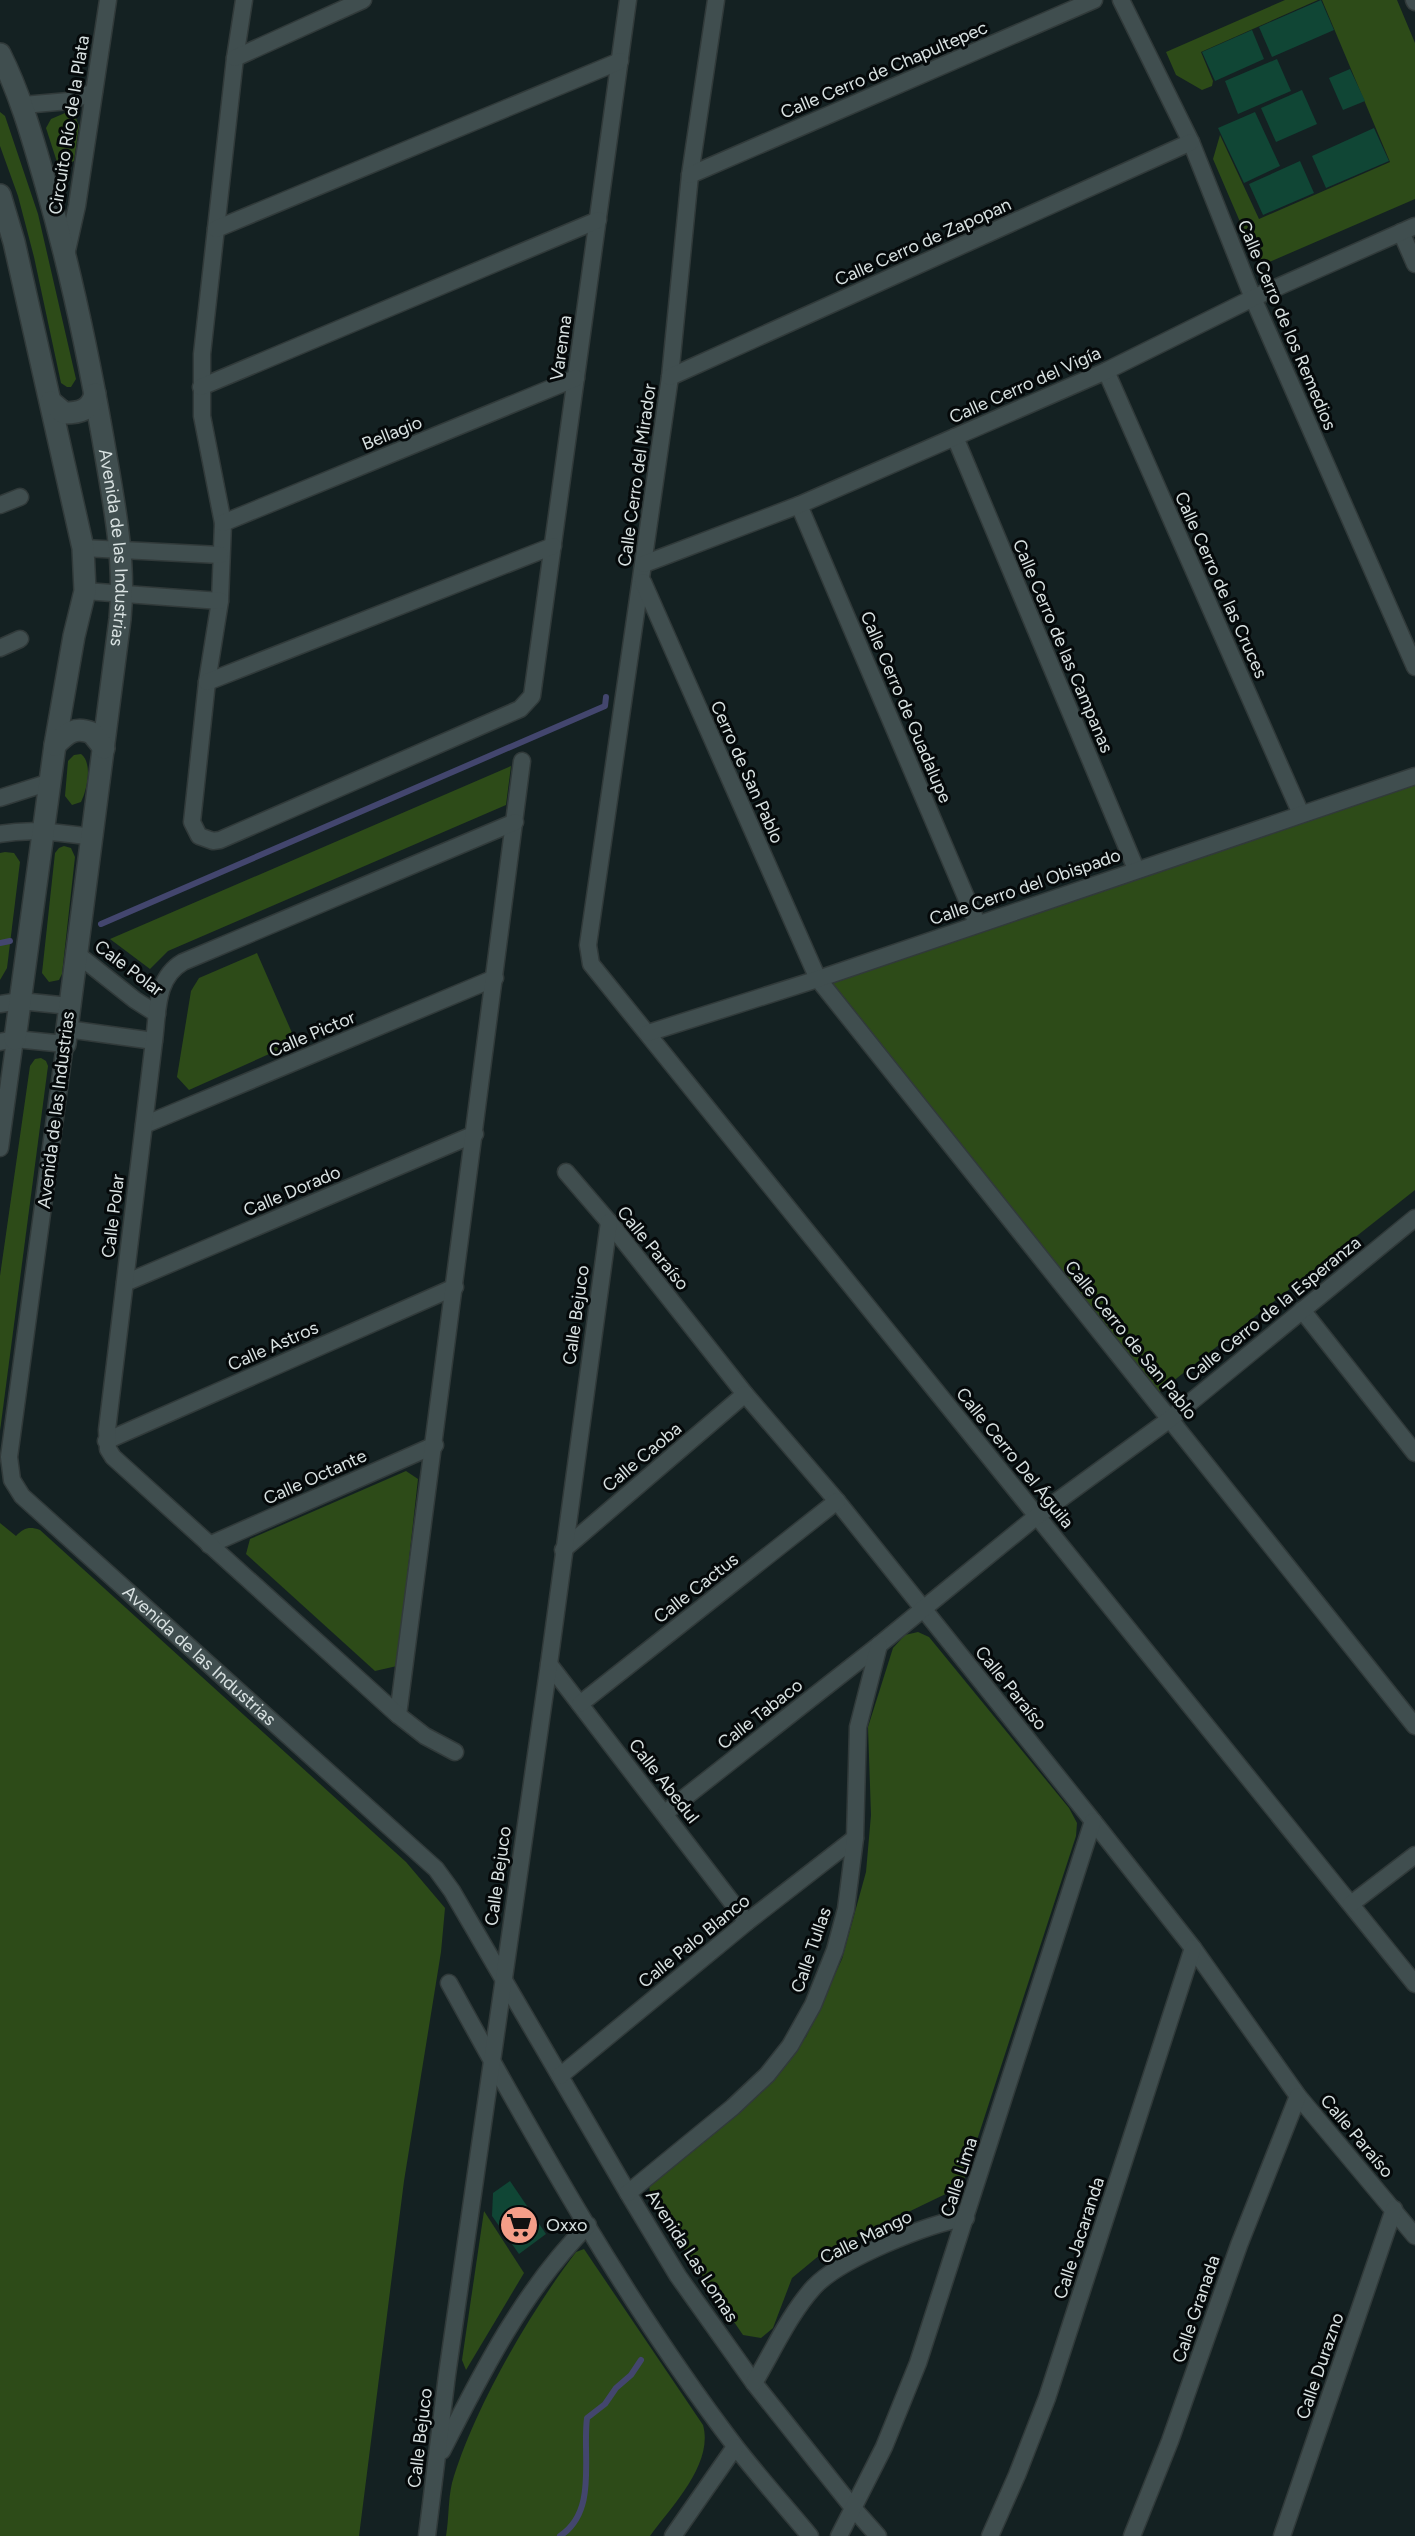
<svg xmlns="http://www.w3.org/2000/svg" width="1415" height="2536" viewBox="0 0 1415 2536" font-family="Figtree,sans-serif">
<rect width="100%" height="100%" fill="#142122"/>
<g fill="#2d4b18">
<path d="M 1285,0 L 1318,0 L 1201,52 L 1213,81 L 1212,86 L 1202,90 L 1176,75 L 1166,52 Z"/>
<path d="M 1322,0 L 1397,0 L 1415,43 L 1415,199 L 1267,263 L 1256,259 L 1213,159 L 1220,135 L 1259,219 L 1390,162 Z"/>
<path d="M 0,112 L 5,116 L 38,214 L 76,379 L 71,387 L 67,387 L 61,383 L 34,257 L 18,196 L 0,146 Z"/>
<path d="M 65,113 L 76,118 L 79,126 L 74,161 L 62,166 L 57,162 L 46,128 L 51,119 Z"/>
<path d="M 81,754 C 93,763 87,790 81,802 L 72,805 L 65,796 L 68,761 L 74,755 Z"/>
<path d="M 511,766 L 506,805 L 168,951 L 150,969 L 110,939 Z"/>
<path d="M 1415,780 L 1415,1190 L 1158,1393 L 827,976 Z"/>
<path d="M 64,846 L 71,848 L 75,857 L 62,974 L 59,980 L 49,982 L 42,973 L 55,853 L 59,848 Z"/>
<path d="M 5,852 L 14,853 L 20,862 L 7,968 L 0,980 L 0,853 Z"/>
<path d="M 257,953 L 296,1042 L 189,1090 L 177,1077 L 191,991 L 199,978 Z"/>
<path d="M 41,1058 L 46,1061 L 48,1066 L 0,1431 L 0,1276 L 30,1066 L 35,1059 Z"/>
<path d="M 406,1471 L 418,1479 L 397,1666 L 375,1671 L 246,1554 L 250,1539 Z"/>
<path d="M 0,1523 L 16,1536 C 24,1528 29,1526 40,1530 L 406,1862 L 445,1908 L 441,1952 L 404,2181 L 359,2536 L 0,2536 Z"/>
<path d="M 918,1632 L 929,1637 L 1069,1808 L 1077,1823 L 1076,1836 L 964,2180 L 956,2189 L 821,2254 L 792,2278 L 773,2328 L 761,2338 L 743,2335 L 651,2201 L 649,2185 L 755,2093 L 806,2037 L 842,1959 L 866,1872 L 871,1815 L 868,1727 L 893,1648 L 905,1635 Z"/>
<path d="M 484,2211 L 524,2273 L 466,2370 L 462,2360 Z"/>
<path d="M 584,2249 L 703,2425 C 714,2464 671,2507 650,2536 L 446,2536 C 449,2519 448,2500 452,2483 C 473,2410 530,2312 576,2252 Z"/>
</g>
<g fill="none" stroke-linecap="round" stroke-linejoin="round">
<g stroke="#43466e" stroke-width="6">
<path d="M 101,924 L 605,706 L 606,697"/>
<path d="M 0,943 L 10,941"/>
<path d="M 560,2536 C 598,2511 582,2457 587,2418 L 605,2404 L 616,2388 L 631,2375 L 641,2360"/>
</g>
</g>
<g fill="#104635">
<path d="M 1321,0 L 1334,30 L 1272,57 L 1259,27 Z"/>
<path d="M 1252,30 L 1264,59 L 1215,81 L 1202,52 Z"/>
<path d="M 1277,59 L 1291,91 L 1238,114 L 1225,81 Z"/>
<path d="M 1350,69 L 1365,101 L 1343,110 L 1329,78 Z"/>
<path d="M 1302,90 L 1317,124 L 1276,142 L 1261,108 Z"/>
<path d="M 1255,112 L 1280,166 L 1244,183 L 1218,128 Z"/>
<path d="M 1374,128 L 1389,161 L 1326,188 L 1312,156 Z"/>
<path d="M 1300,161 L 1314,193 L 1263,215 L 1249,184 Z"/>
<path d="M 510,2181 L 546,2234 L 519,2254 L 492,2216 L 493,2193 Z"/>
</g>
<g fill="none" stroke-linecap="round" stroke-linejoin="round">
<defs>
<g id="minor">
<path d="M 244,0 L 235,58 L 202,354 L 202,416 L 223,523 L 220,601 L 207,682 L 192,822 L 199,836 L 213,841 L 220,840 L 520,709 L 532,696 L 628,0"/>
<path d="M 716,0 L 690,175 L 670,377 L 588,945 L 591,964 L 1415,1984"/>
<path d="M 1121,0 L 1191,142 L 1253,298 L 1415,667"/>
<path d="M 1414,0 L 1415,2"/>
<path d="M 235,58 L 363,0"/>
<path d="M 23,105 L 69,101 L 94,92"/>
<path d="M 690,175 L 1094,0"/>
<path d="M 216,229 L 620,61"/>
<path d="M 1401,232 L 1415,264"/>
<path d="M 66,255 L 77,206 L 108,0"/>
<path d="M 1106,371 L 1301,814"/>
<path d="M 670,377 L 1191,142"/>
<path d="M 201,387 L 598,220"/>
<path d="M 955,437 L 1136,869"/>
<path d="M 0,505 L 20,497"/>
<path d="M 799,505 L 977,923"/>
<path d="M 223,523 L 576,378"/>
<path d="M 83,548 L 220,555"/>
<path d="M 644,564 L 799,505 L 1106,371 L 1253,298 L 1415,226"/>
<path d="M 643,582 L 818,979 L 1415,1726"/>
<path d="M 85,591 L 220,601"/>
<path d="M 0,648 L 20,639"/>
<path d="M 207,682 L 553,546"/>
<path d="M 0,798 L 50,782"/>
<path d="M 0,834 C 32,828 61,833 93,837"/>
<path d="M 77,954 L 135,1000 L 157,1014"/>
<path d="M 0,1004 L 20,1001 L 70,1006"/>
<path d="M 67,1029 L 154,1041"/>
<path d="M 648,1033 L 818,979 L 1415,776"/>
<path id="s1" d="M 0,1042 L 15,1039 L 65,1044 L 9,1457 L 12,1480 L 22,1496 L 436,1869 L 452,1891 L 628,2193 L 678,2276 L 754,2383 L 854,2509 L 878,2536"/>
<path d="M 144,1125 L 495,978"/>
<path d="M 0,1148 L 15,1039"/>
<path d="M 566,1172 L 609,1222 L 745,1394 L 837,1501 L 1093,1821 L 1193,1948 L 1298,2096 L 1415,2236"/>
<path d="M 125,1283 L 475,1134"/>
<path d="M 1302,1310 L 1415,1453"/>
<path d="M 106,1441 L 455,1287"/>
<path d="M 209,1545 L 435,1445"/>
<path d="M 563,1550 L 745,1394"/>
<path d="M 549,1664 L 747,1922"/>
<path d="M 580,1704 L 837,1501"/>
<path d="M 398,1715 L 522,761"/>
<path d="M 455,1752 L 425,1736 L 398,1715 L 113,1457 L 108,1449 L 107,1430 L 154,1041 C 158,1012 155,978 183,962 L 515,822"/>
<path d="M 665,1813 L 879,1645 L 1037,1516 L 1170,1419 L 1415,1218"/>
<path d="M 1351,1904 L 1415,1855"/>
<path d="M 449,1983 C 535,2140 626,2303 735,2446 C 759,2477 785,2506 810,2536"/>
<path d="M 560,2076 L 747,1922 L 855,1838"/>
<path d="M 628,2193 L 733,2107 L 767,2075 L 790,2046 L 813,2005 L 835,1950 L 846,1909 L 855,1838 L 858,1727 L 879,1645"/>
<path d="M 754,2383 C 772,2353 790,2313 814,2287 C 840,2259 929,2223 966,2218"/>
<path d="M 442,2451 C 482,2372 524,2289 588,2225"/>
<path d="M 427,2536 L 447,2375 L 549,1664 L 609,1222"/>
<path d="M 673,2536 L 735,2447"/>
<path d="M 839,2536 L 884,2447 L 918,2363 L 1093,1821"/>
<path d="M 990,2536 L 1017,2475 L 1047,2398 L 1193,1948"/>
<path d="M 1132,2536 L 1170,2441 L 1239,2245 L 1298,2096"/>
<path d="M 1282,2536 L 1394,2209"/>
</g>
<g id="tertiary">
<path id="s2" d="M 0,54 C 21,96 33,140 46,185 C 70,268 88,353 103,439 C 113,499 126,558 120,619 L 65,1044"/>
<path d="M 0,195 L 14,242 L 83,548 L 85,591 L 74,636 L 55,745 L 15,1039"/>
<path d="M 51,402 L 64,413 C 80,413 91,410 95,394"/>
<path d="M 55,745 C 67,733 75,726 92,733 L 104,748"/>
</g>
</defs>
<use href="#minor" stroke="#313a3a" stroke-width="19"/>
<use href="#tertiary" stroke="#313a3a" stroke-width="24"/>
<use href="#minor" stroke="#404e4f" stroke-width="16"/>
<use href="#tertiary" stroke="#404e4f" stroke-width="21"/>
</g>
<defs>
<symbol id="supermarket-disc" viewBox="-11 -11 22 22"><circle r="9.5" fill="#f49e88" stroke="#05090a"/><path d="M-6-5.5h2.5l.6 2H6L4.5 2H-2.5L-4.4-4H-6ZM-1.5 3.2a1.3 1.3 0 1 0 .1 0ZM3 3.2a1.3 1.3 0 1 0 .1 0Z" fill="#111"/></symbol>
</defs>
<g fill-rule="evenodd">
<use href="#supermarket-disc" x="497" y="2203" width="44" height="44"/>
</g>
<g text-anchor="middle" stroke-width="6" stroke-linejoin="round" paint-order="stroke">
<g font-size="18" fill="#d9e2e2" stroke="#05090a">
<text transform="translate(884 70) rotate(-23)" y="6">Calle Cerro de Chapultepec</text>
<text transform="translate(69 125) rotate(-81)" y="6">Circuito Río de la Plata</text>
<text transform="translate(923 242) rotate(-24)" y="6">Calle Cerro de Zapopan</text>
<text transform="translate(1287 325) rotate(67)" y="6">Calle Cerro de los Remedios</text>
<text transform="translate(561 348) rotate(-82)" y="6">Varenna</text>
<text transform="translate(1025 385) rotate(-24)" y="6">Calle Cerro del Vigía</text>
<text transform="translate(392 433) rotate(-22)" y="6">Bellagio</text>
<text transform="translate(637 475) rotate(-82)" y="6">Calle Cerro del Mirador</text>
<text dy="6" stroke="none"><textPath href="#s2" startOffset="509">Avenida de las Industrias</textPath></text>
<text transform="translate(1221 585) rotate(66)" y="6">Calle Cerro de las Cruces</text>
<text transform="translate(1063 646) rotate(67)" y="6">Calle Cerro de las Campanas</text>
<text transform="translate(906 707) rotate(67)" y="6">Calle Cerro de Guadalupe</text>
<text transform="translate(747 772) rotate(66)" y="6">Cerro de San Pablo</text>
<text transform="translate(1025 887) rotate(-19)" y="6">Calle Cerro del Obispado</text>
<text transform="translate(129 968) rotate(37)" y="6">Cale Polar</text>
<text transform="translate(312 1034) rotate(-23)" y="6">Calle Pictor</text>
<text transform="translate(56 1110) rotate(-83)" y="6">Avenida de las Industrias</text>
<text transform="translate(292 1191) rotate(-23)" y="6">Calle Dorado</text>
<text transform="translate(113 1216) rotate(-83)" y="6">Calle Polar</text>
<text transform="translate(653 1248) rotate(51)" y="6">Calle Paraíso</text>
<text transform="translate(1273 1309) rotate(-39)" y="6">Calle Cerro de la Esperanza</text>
<text transform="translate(576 1315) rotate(-82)" y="6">Calle Bejuco</text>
<text transform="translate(1131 1340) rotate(51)" y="6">Calle Cerro de San Pablo</text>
<text transform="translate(273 1346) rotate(-24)" y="6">Calle Astros</text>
<text transform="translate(642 1457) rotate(-40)" y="6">Calle Caoba</text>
<text transform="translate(1015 1458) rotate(51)" y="6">Calle Cerro Del Águila</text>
<text transform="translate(315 1477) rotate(-24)" y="6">Calle Octante</text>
<text transform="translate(696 1588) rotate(-38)" y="6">Calle Cactus</text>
<text dy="6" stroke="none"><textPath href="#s1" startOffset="763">Avenida de las Industrias</textPath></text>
<text transform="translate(1011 1688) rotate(51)" y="6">Calle Paraíso</text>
<text transform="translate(760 1714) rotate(-38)" y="6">Calle Tabaco</text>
<text transform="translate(664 1781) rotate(52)" y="6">Calle Abedul</text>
<text transform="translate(498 1876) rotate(-82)" y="6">Calle Bejuco</text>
<text transform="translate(694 1941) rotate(-39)" y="6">Calle Palo Blanco</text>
<text transform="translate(811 1950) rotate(-71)" y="6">Calle Tullas</text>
<text transform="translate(1357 2136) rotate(50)" y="6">Calle Paraíso</text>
<text transform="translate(959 2177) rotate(-72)" y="6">Calle Lima</text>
<text transform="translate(866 2237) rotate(-26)" y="6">Calle Mango</text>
<text transform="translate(1079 2238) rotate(-72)" y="6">Calle Jacaranda</text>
<text transform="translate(692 2256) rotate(57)" y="6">Avenida Las Lomas</text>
<text transform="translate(1196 2309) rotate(-71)" y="6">Calle Granada</text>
<text transform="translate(1320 2366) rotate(-71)" y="6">Calle Durazno</text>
<text transform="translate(420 2438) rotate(-83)" y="6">Calle Bejuco</text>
</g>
<g font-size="18" fill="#d9e2e2" stroke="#05090a" text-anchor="start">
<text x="546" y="2231">Oxxo</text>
</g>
</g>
</svg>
